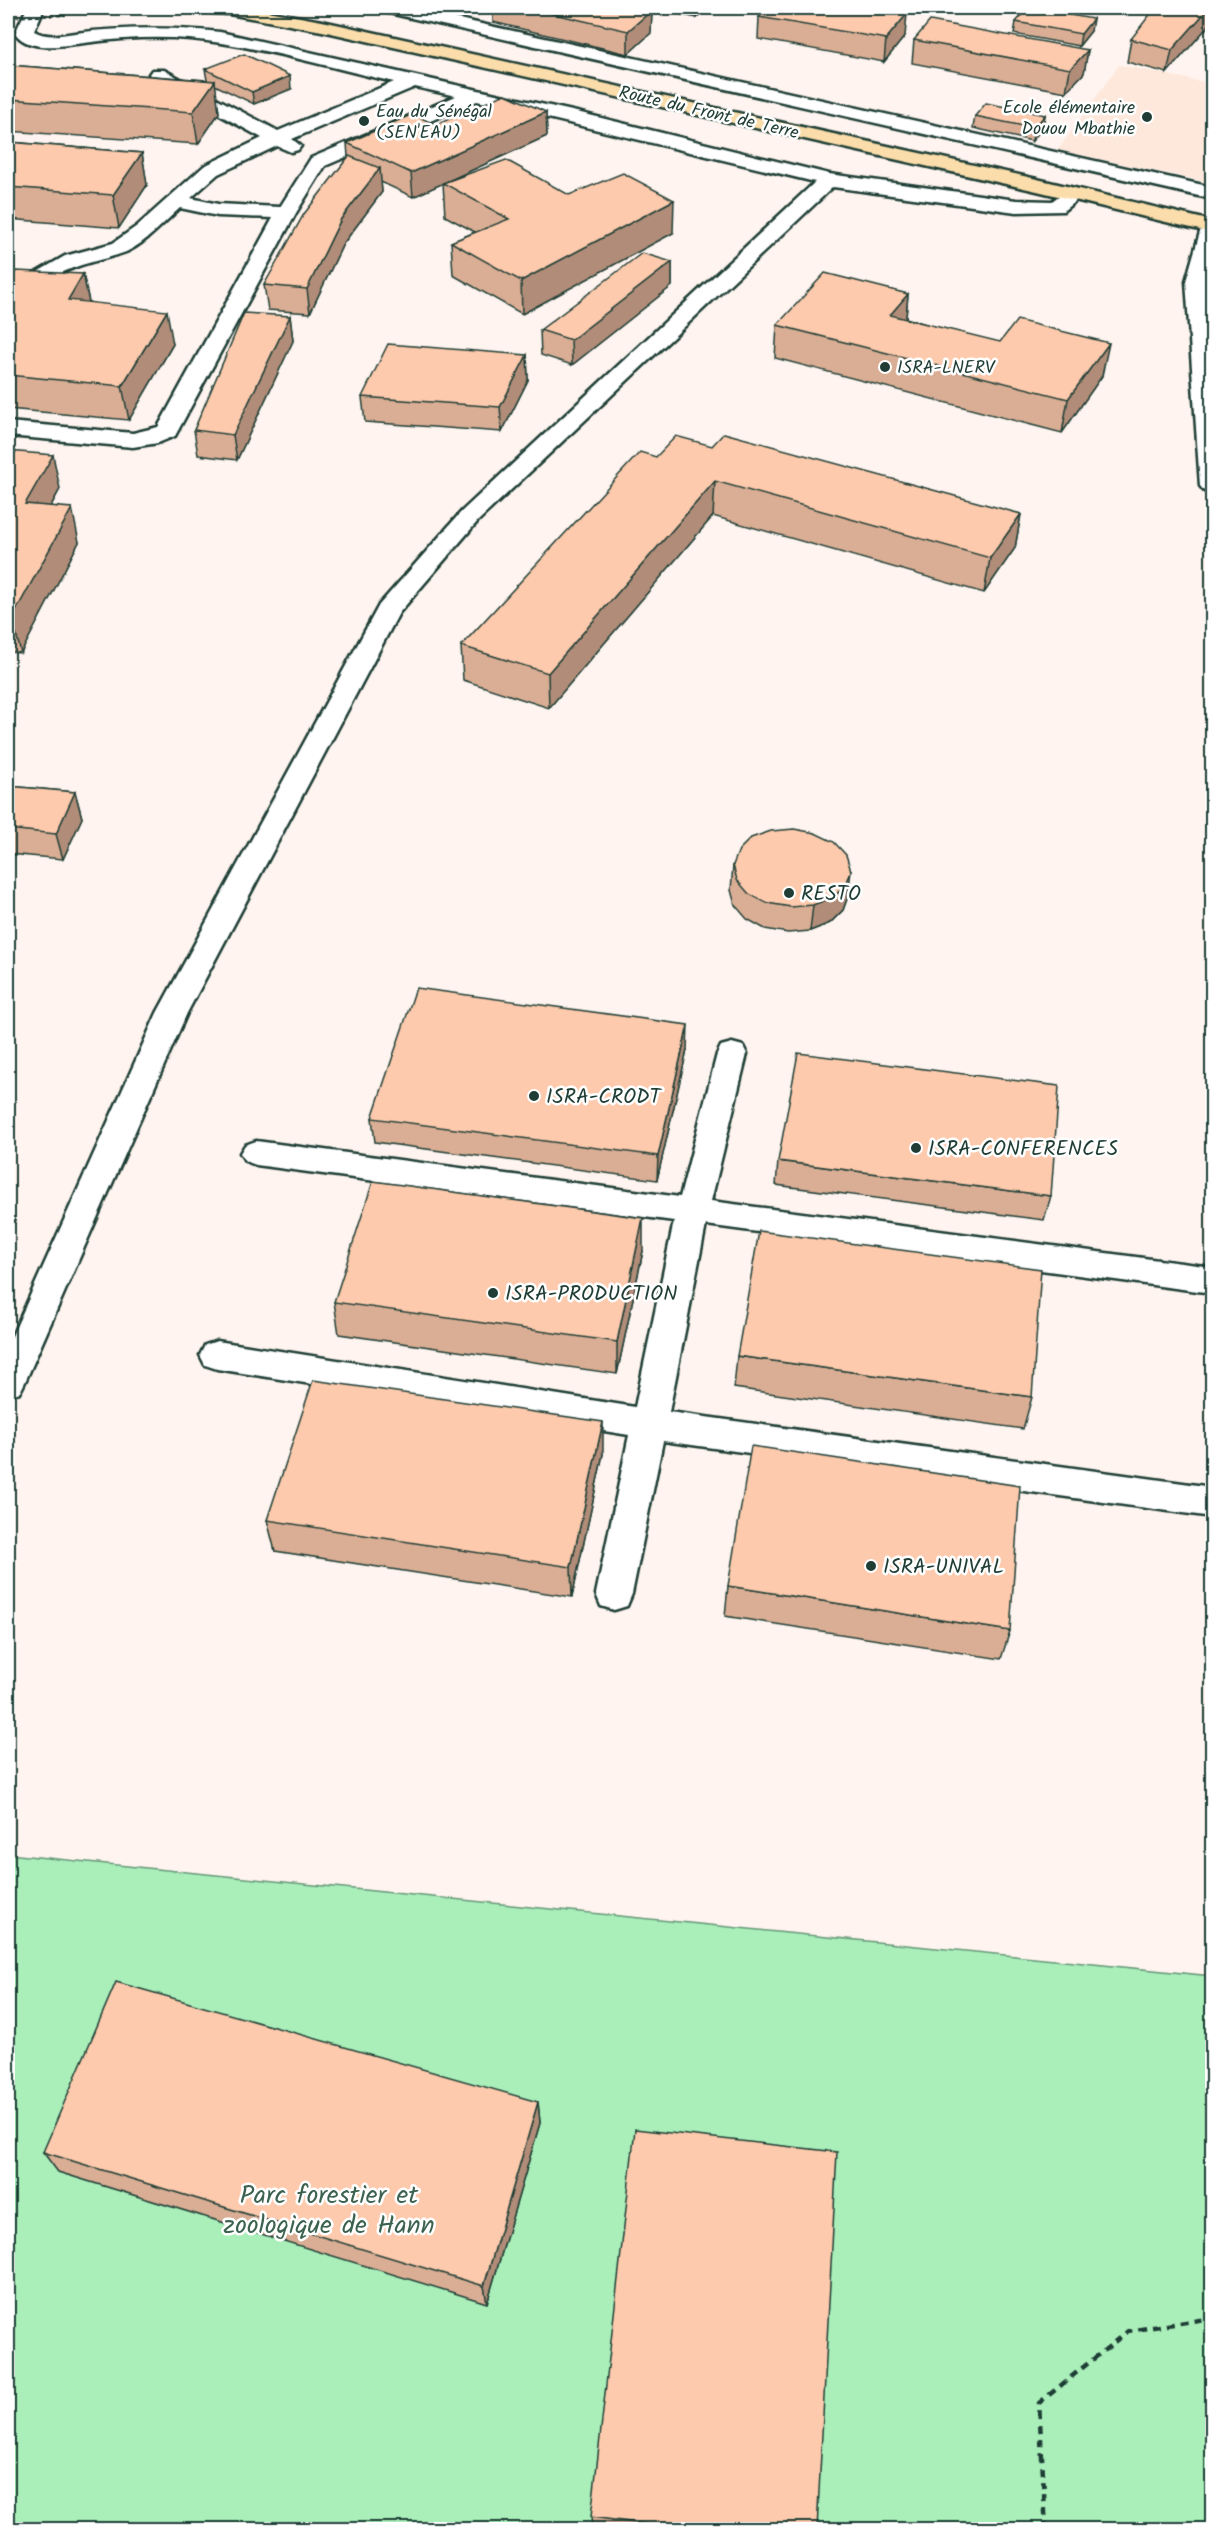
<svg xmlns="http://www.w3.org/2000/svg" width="1220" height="2537" viewBox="0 0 1220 2537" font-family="Kalam,sans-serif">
<rect width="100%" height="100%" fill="#fff4ef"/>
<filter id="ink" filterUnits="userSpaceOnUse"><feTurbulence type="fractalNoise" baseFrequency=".0167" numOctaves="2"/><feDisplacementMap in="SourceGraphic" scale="12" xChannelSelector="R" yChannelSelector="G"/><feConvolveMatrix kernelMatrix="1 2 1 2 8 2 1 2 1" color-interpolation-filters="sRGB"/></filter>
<g filter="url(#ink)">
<path fill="#fee7db" d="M 1119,65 L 1212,84 L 1212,183 L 1058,150 Z"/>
<path fill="#aaefba" stroke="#649677" stroke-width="1.5" d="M 8,1854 L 1212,1976 L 1212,2529 L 8,2529 Z"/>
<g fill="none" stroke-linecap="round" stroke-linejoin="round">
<defs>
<g id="minor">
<path d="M 27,8 L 44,8 L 34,31 C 46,38 62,35 75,33 C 125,27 170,27 220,32 L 581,113 L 829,174 L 1016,200 L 1052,201 L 1067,190 L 1081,190 L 1084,194 L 1063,211 L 1016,212 L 833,187 L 478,521 L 399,613 L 187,1013 L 25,1382 L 20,1392 L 8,1396 L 8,1345 L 157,1013 L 379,605 L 462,511 L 815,182 L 477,101 L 325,166 L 296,213 L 175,436 L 158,443 L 133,447 L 8,436 L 8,422 L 133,433 L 158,427 L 273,218 L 218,216 L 180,208 C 164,222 146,243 126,252 C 102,261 78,263 56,276 C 40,285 25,301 8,304 L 8,289 L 65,256 L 113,243 L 137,226 L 204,166 L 262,138 L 152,78 L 149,74 L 152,70 L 164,70 L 278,131 L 394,82 C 337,69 279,52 221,43 C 176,35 129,37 84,43 C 64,45 29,53 15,33 ZM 415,87 L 456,96 L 311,158 L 280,207 L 218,204 L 191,198 L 218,174 L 277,146 L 291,152 L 298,150 L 301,146 L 292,139 Z"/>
<path d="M 380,8 L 410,8 L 1212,187 L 1212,199 L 389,13 L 383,12 Z"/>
<path d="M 1212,219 L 1212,259 L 1206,281 L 1212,353 L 1212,493 L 1204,491 L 1200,486 L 1186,281 L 1202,225 L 1205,221 Z"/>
<path d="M 732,1043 L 743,1046 L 747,1054 L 711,1201 L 1212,1267 L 1212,1293 L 706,1225 L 669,1412 L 1212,1487 L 1212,1517 L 663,1441 L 632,1594 L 627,1606 L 614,1610 L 601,1606 L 596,1594 L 629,1435 L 217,1369 L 205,1365 L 200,1355 L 205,1345 L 217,1341 L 635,1407 L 674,1221 L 256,1165 L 245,1161 L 240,1153 L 245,1145 L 256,1141 L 680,1197 L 717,1054 L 721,1046 Z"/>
</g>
<path id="major" d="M 197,8 L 250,8 L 322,21 L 1037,179 L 1212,221 L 1212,233 L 1037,191 L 322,31 L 229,14 L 199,12 Z"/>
</defs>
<use href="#minor" stroke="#1f3d34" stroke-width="5"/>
<use href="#major" stroke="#1f3d34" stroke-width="5"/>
<path stroke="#1f3d34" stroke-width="4.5" stroke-dasharray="8 6" stroke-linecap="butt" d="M 1046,2530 L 1039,2403 L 1128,2331 L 1212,2318"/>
<use href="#minor" fill="#fff" fill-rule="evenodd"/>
<use href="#major" fill="#faddab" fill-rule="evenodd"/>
<path stroke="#1f3d34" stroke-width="2" stroke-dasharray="4 3" stroke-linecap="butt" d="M 8,17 L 65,15"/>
</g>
<g fill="#daae95" stroke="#1f3d34" stroke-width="1.5">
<path d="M 493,8 L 640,8 L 652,10 L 651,33 L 628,54 L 493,22 Z"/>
<path d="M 648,8 L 707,8 L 697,18 Z"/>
<path d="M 1093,8 L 1118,8 L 1114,12 Z"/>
<path d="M 759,17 L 905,36 L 884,62 L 758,39 Z"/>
<path d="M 1016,22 L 1091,31 L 1079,46 L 1014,34 Z"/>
<path d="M 1210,24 L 1167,73 L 1127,62 L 1131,39 Z"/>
<path d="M 914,40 L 1088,50 L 1084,73 L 1066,92 L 912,63 Z"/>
<path d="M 8,65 L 207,80 L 205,69 L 291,89 L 254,104 L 215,85 L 219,113 L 198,144 L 8,131 L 11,142 L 142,153 L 147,185 L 119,228 L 8,219 Z"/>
<path d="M 546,112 L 547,136 L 413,197 L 381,182 L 382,192 L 343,244 L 310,313 L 268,310 L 264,285 L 348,157 L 347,143 L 436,125 Z"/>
<path d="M 1045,115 L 1043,127 L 1032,141 L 973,128 L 975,116 Z"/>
<path d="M 443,183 L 569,195 L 673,233 L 522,314 L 453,275 L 451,242 L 475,232 L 445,216 Z"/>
<path d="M 672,262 L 672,286 L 572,365 L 541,355 L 540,330 Z"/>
<path d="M 83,274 L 89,302 L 173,344 L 129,420 L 8,409 L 8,284 Z"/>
<path d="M 908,294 L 906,318 L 1102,376 L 1062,433 L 775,358 L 777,325 Z"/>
<path d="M 290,316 L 293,341 L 237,460 L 198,455 L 194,430 Z"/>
<path d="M 527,355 L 528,380 L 502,432 L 365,422 L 362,397 Z"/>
<path d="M 712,446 L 1021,514 L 1015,548 L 984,593 L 713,516 L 549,708 L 463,680 L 461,646 L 656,457 Z"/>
<path d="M 8,451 L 60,489 L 51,506 L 79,542 L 21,653 L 8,652 Z"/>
<path d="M 8,786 L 75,792 L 82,818 L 63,859 L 8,854 Z"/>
<path d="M 733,865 L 848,896 L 843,910 L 830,923 L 810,931 L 788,933 L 765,929 L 747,919 L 735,905 L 731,890 Z"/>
<path d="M 687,1050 L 657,1180 L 375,1142 L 372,1118 Z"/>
<path d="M 778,1161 L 1051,1196 L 1044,1220 L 776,1185 Z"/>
<path d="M 643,1251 L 617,1374 L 339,1334 L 334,1302 Z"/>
<path d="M 737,1356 L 1032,1397 L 1023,1429 L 734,1388 Z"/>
<path d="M 603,1454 L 572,1597 L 275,1551 L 267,1520 Z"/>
<path d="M 728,1586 L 1010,1631 L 1001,1659 L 725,1616 Z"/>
<path d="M 538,2102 L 540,2123 L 487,2303 L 58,2172 L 43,2152 Z"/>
<path d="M 591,2517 L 817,2529 L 601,2529 L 592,2528 Z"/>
</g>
<g fill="#b18d79" stroke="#1f3d34" stroke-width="1.5">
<path d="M 697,8 L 707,8 L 697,18 Z"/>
<path d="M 1209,8 L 1212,8 L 1212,14 L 1210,24 L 1167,73 L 1172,50 Z"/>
<path d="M 652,10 L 651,33 L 628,54 L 628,31 Z"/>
<path d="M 907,14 L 905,36 L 884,62 L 886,39 Z"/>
<path d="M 1093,19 L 1091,31 L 1079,46 L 1081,34 Z"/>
<path d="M 1088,50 L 1084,73 L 1066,92 L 1070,69 Z"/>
<path d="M 290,76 L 291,89 L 254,104 L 252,92 Z"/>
<path d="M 215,81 L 219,113 L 198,144 L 193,112 Z"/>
<path d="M 546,112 L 547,136 L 413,197 L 411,173 Z"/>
<path d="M 1045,115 L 1043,127 L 1032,141 L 1034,128 Z"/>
<path d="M 8,129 L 15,162 L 8,172 Z"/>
<path d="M 142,153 L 147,185 L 119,228 L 113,195 Z"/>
<path d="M 380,168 L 382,192 L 343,244 L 310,313 L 307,289 L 341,219 Z"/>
<path d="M 674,200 L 673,233 L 522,314 L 521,281 Z"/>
<path d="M 672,262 L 672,286 L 572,365 L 571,340 Z"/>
<path d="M 83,274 L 90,307 L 68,300 Z"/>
<path d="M 908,294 L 905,327 L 890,315 Z"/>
<path d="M 167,311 L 173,344 L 129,420 L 122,386 Z"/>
<path d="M 290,316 L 293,341 L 237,460 L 233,435 Z"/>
<path d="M 1109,343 L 1102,376 L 1062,433 L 1068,399 Z"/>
<path d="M 527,355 L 528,380 L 502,432 L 500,407 Z"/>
<path d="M 53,455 L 60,489 L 33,538 L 25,504 Z"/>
<path d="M 715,481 L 713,516 L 549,708 L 548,673 Z"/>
<path d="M 72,508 L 79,542 L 21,653 L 12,618 Z"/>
<path d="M 1021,514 L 1015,548 L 984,593 L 990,558 Z"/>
<path d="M 75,792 L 82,818 L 63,859 L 56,834 Z"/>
<path d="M 851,871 L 848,896 L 843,910 L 830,923 L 810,931 L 813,905 Z"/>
<path d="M 688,1025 L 687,1050 L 657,1180 L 658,1156 Z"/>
<path d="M 643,1218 L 643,1251 L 617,1374 L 617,1342 Z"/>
<path d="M 603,1422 L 603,1454 L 572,1597 L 571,1567 Z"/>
<path d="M 538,2102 L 540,2123 L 487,2303 L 484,2286 Z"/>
</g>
<g fill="#fdcaad" stroke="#1f3d34" stroke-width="1.5">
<path d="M 528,8 L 640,8 L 652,10 L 628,31 Z"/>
<path d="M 766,8 L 873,8 L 907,14 L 886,39 L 759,17 Z"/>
<path d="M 1028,8 L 1030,8 L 1093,19 L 1081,34 L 1016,22 Z"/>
<path d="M 1155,8 L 1209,8 L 1172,50 L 1131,39 Z"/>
<path d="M 930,21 L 1088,50 L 1070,69 L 914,40 Z"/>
<path d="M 244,54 L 290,76 L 252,92 L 205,69 Z"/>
<path d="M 8,65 L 215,81 L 193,112 L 8,99 Z"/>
<path d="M 505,94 L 546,112 L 411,173 L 347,143 L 413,114 L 436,125 Z"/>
<path d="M 986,103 L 1045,115 L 1034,128 L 975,116 Z"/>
<path d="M 8,142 L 142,153 L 113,195 L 8,187 Z"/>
<path d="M 349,156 L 380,168 L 341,219 L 307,289 L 264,285 L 304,214 Z"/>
<path d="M 506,160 L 569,195 L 623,173 L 674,200 L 521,281 L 451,242 L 509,219 L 443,183 Z"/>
<path d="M 642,253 L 672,262 L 571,340 L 540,330 Z"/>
<path d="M 16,271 L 83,274 L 68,300 L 167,311 L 122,386 L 8,375 L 8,284 Z"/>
<path d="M 825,273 L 908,294 L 890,315 L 1000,342 L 1017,320 L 1109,343 L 1068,399 L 777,325 Z"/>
<path d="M 244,313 L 290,316 L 233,435 L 194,430 Z"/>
<path d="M 388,344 L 527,355 L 500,407 L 362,397 Z"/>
<path d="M 724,433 L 1021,514 L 990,558 L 715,481 L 548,673 L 461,646 L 640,452 L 656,457 L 676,436 L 712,446 Z"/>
<path d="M 8,451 L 53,455 L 25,504 L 72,508 L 12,618 L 8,618 Z"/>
<path d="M 8,786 L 75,792 L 56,834 L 8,829 Z"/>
<path d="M 794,829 L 815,833 L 834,842 L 846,855 L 851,871 L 846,885 L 833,897 L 813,905 L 791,907 L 767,903 L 749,894 L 737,880 L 733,865 L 739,850 L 751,838 L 771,831 Z"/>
<path d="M 416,988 L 688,1025 L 658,1156 L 372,1118 Z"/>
<path d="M 798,1053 L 1059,1086 L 1051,1196 L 778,1161 Z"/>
<path d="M 373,1181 L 643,1218 L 617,1342 L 334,1302 Z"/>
<path d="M 759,1231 L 1041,1269 L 1032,1397 L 737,1356 Z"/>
<path d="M 313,1380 L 603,1422 L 571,1567 L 267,1520 Z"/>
<path d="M 751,1446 L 1020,1486 L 1010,1631 L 728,1586 Z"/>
<path d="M 116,1982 L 538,2102 L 484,2286 L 43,2152 Z"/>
<path d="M 635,2129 L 837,2152 L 817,2529 L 684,2529 L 591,2517 Z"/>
</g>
</g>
<g fill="#1f3d34" stroke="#fff" stroke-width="2">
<circle cx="1147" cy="117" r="6"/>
<circle cx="364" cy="121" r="6"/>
<circle cx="885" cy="367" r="6"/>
<circle cx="789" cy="893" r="6"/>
<circle cx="534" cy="1096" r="6"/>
<circle cx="916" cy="1148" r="6"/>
<circle cx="493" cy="1293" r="6"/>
<circle cx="871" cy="1566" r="6"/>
</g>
<g text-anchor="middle" stroke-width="5" stroke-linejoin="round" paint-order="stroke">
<g font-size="18" fill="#1f3d34" stroke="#fff" text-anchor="start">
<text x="1135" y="113" text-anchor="end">Ecole élémentaire<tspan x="1135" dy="21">Douou Mbathie</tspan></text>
<text x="376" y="117">Eau du Sénégal<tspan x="376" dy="21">(SEN'EAU)</tspan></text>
<text x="897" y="373">ISRA-LNERV</text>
</g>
<g font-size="18" fill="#1f3d34" stroke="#fff">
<text transform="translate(709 112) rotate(13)" y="6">Route du Front de Terre</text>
</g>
<g font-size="21" fill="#1f3d34" stroke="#fff" text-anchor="start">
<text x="801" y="900">RESTO</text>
<text x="546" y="1103">ISRA-CRODT</text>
<text x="928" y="1155">ISRA-CONFERENCES</text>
<text x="505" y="1300">ISRA-PRODUCTION</text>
<text x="883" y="1573">ISRA-UNIVAL</text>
</g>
<g font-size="26" fill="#3b614f" stroke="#fff">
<text x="329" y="2203">Parc forestier et<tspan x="329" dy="30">zoologique de Hann</tspan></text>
</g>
</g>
<rect width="1220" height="2537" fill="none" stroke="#fff" stroke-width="30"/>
<rect x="15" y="15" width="1190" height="2507" fill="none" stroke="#1f3d34" stroke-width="2" filter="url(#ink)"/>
</svg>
